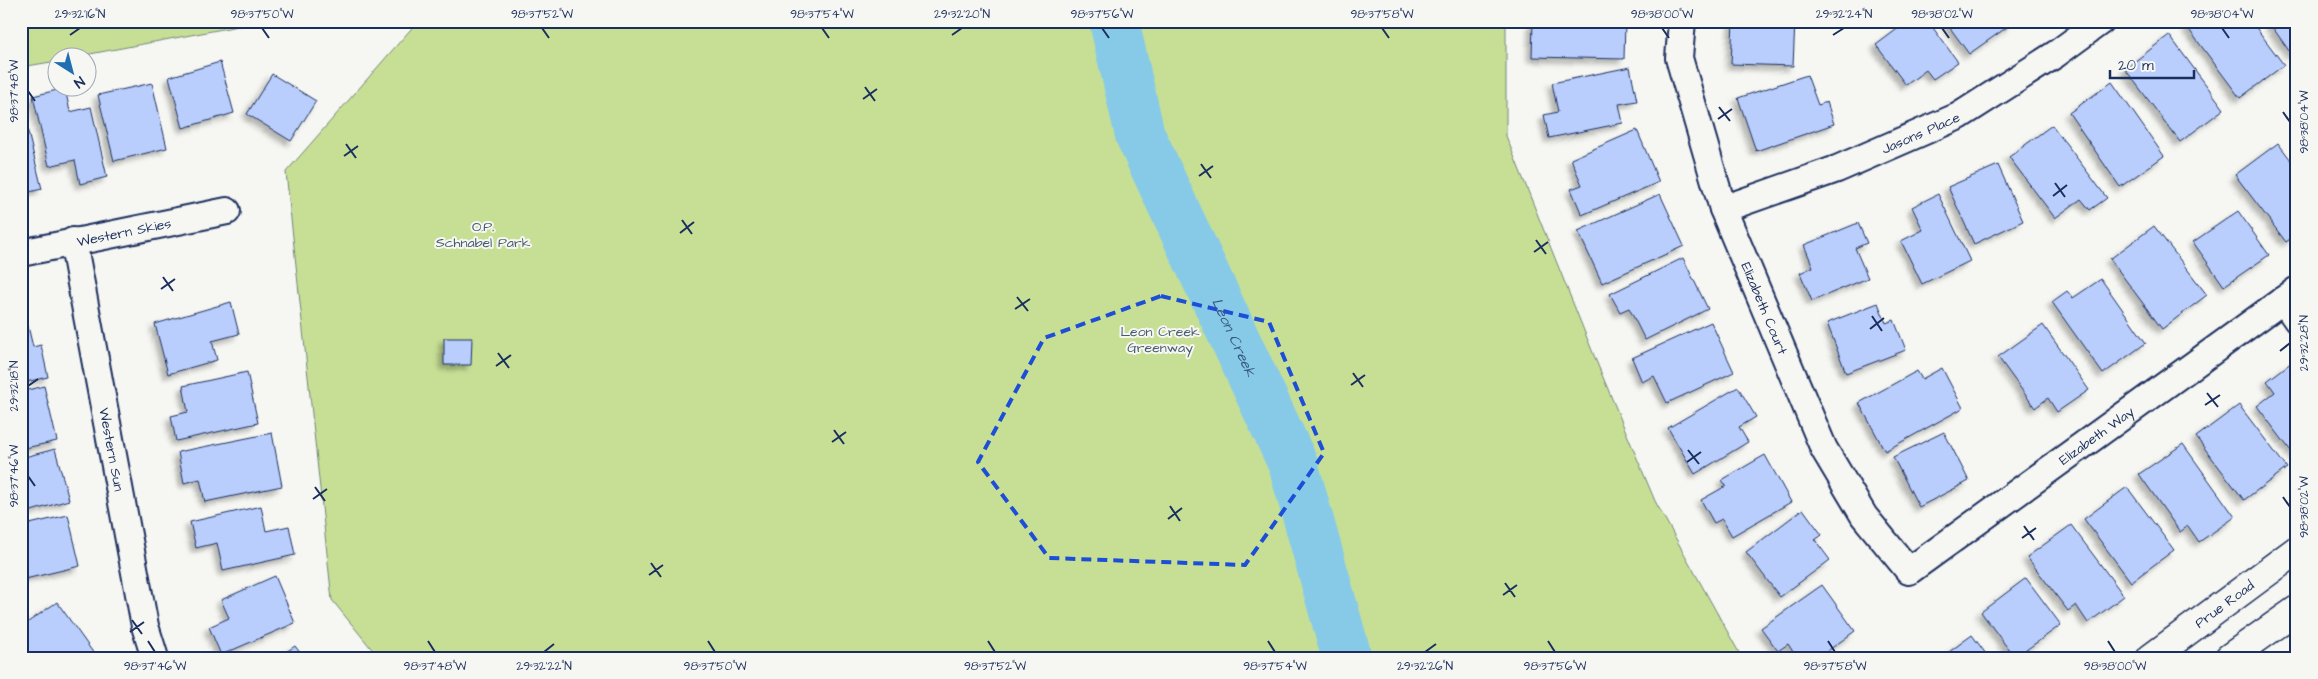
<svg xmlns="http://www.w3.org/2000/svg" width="2318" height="679" viewBox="0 0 2318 679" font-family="'Architects Daughter',sans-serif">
<defs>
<filter id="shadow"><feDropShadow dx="-4.5" dy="4.5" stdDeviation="2.5" flood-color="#0004"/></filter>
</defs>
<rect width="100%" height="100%" fill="#f6f6f2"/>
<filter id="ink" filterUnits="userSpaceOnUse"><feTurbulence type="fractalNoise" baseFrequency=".02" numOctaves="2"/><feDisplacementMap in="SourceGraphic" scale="10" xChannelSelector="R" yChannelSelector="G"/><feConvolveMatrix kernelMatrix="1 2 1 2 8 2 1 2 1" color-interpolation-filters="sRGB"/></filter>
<g filter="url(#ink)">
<g fill="#c7df95" stroke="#71877a">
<path d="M 21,21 L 265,21 L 74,57 L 58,58 L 57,61 L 21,67 Z"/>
<path d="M 418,21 L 1506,21 L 1506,136 L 1597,363 L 1655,501 L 1742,658 L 379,658 L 332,600 L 286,172 Z"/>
</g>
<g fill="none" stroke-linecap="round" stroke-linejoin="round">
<path stroke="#87cae8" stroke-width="50" id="s1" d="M 1114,21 L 1140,135 L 1293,464 L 1347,658"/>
</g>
<g fill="#b9cefd" stroke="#1b2f5e" filter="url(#shadow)">
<path d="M 1533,21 L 1625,21 L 1624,59 L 1532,57 Z"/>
<path d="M 1733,21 L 1795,21 L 1793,66 L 1731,64 Z"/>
<path d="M 1908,21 L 1928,21 L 1958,62 L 1933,79 L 1926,70 L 1906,85 L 1876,45 Z"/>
<path d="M 1945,21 L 2012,21 L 2013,23 L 1969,54 Z"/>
<path d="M 2194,21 L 2251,21 L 2284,65 L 2240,98 L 2187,27 Z"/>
<path d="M 2268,21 L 2297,21 L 2297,52 L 2292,55 Z"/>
<path d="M 2169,35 L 2224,109 L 2180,142 L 2125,69 Z"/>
<path d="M 220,62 L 234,113 L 183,128 L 169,77 Z"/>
<path d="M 1630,67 L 1637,101 L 1619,104 L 1623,123 L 1549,138 L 1544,115 L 1558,112 L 1552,83 Z"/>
<path d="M 272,74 L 316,101 L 291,141 L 247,114 Z"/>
<path d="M 1807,75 L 1818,105 L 1827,102 L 1834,124 L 1756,151 L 1738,98 Z"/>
<path d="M 2112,82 L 2164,156 L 2120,187 L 2069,113 Z"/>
<path d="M 152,83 L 167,148 L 114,161 L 98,95 Z"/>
<path d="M 65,88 L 70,112 L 91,107 L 107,177 L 80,184 L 75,160 L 49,166 L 33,96 Z"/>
<path d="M 2052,125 L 2107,198 L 2090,210 L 2081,199 L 2055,218 L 2009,157 Z"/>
<path d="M 27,128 L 42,189 L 21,194 L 21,130 Z"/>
<path d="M 1637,130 L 1659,182 L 1582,215 L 1571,189 L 1582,185 L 1571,159 Z"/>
<path d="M 2278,143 L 2297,168 L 2297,234 L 2286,242 L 2235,175 Z"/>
<path d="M 1998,165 L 2023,221 L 1974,244 L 1948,187 Z"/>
<path d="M 1660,194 L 1684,246 L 1602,283 L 1578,231 Z"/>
<path d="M 1938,194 L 1970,261 L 1922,284 L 1901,241 L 1923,230 L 1912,207 Z"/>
<path d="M 2238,211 L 2269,255 L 2224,286 L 2193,242 Z"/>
<path d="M 1858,223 L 1867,243 L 1855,248 L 1868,278 L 1812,301 L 1800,273 L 1813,267 L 1804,245 Z"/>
<path d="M 2154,226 L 2207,295 L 2162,329 L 2110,259 Z"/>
<path d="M 1683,258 L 1708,309 L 1645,340 L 1629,308 L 1620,312 L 1610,294 Z"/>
<path d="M 2101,279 L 2146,343 L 2103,374 L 2052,302 L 2067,291 L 2073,298 Z"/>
<path d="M 231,302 L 239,334 L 212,341 L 217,360 L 168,374 L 155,324 Z"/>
<path d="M 1878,303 L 1886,323 L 1894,320 L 1906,350 L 1846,373 L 1827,323 Z"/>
<path d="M 1711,322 L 1734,372 L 1667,403 L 1654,376 L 1642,382 L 1632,358 Z"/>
<path d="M 2043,325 L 2089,390 L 2057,412 L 2048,398 L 2035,408 L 1998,357 Z"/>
<path d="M 28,326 L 33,347 L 41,345 L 48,377 L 21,383 L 21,327 Z"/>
<path d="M 444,338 L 472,338 L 471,365 L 444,365 Z"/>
<path d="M 2292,362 L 2297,368 L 2297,459 L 2257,406 L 2275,392 L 2267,381 Z"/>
<path d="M 1942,368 L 1963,408 L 1885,451 L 1859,403 L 1917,371 L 1922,379 Z"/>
<path d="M 247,372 L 258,423 L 176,441 L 171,416 L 188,412 L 183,386 Z"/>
<path d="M 44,386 L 57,441 L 21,449 L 21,392 Z"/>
<path d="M 1738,387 L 1756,417 L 1739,427 L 1748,442 L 1695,474 L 1668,428 Z"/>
<path d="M 2239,405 L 2287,468 L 2244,500 L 2196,437 Z"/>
<path d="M 1944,432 L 1969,481 L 1919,507 L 1893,457 Z"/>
<path d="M 272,433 L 282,486 L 205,502 L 200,479 L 184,483 L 178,452 Z"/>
<path d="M 2183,444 L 2235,517 L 2199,542 L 2188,526 L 2180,532 L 2139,474 Z"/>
<path d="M 55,449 L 69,500 L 21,514 L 21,458 Z"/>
<path d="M 1765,455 L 1791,502 L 1732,536 L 1722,519 L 1714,523 L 1701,500 L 1726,486 L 1722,480 Z"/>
<path d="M 2127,487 L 2174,550 L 2131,582 L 2084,519 Z"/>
<path d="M 261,506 L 266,531 L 289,526 L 295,555 L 223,571 L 217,543 L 196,548 L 190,522 Z"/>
<path d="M 1803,509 L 1822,535 L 1815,540 L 1830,560 L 1780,597 L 1746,552 Z"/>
<path d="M 68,515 L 80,566 L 21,580 L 21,526 Z"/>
<path d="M 2071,525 L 2124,596 L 2088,623 L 2076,605 L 2068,611 L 2027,557 Z"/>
<path d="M 275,576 L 295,623 L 221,655 L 209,627 L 229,618 L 221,600 Z"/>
<path d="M 2026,578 L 2061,625 L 2015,658 L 1981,612 Z"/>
<path d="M 1822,585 L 1855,631 L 1818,658 L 1797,658 L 1788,644 L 1778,651 L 1761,628 Z"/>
<path d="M 57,602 L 97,658 L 30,658 L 21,646 L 21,627 Z"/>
<path d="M 1972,635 L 1989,658 L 1942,658 L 1945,655 Z"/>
<path d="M 295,646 L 304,658 L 277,658 Z"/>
</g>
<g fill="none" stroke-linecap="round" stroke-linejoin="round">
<defs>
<g id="minor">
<path id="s2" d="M 1682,21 L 1679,58 L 1723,209 L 1824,449 L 1864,516 L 1909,571 L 2297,290"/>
<path id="s3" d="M 1723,209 L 1837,169 L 1959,116 L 2056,54 L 2101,21"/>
<path id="s4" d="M 73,241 L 145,626 L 155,658"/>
<path id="s5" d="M 21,253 L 227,211"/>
<path d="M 2283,300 L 2297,320"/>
</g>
<g id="secondary">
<path id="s6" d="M 2151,658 L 2297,550"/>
<path d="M 2229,658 L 2297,610"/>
</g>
</defs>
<use href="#minor" stroke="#1b2f5e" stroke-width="30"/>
<use href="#secondary" stroke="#1b2f5e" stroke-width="31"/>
<use href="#minor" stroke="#f6f6f2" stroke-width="26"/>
<use href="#secondary" stroke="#f6f6f2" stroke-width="28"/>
</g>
</g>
<path fill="none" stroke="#1d4ed8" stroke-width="4" stroke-dasharray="10 6" stroke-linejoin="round" d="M 1161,296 L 1269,322 L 1324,453 L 1245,565 L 1049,558 L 978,462 L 1044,338 Z"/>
<path fill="none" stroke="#1b2f5e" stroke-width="2" d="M 262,28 L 269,38M 542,28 L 549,38M 822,28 L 829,38M 1102,28 L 1109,38M 1382,28 L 1389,38M 1662,28 L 1669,38M 1942,28 L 1949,38M 2222,28 L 2229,38M 70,35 L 80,28M 952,35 L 962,28M 1833,35 L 1844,28M 865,87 L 875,101M 28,91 L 35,101M 863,99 L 877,89M 1719,107 L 1730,121M 2283,112 L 2290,122M 1718,119 L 1732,109M 346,144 L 356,158M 344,156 L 358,146M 1201,164 L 1211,178M 1199,176 L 1213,166M 2055,183 L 2065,197M 2053,196 L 2067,185M 682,220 L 692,234M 680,233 L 694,222M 1536,240 L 1546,254M 1534,252 L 1548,242M 163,277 L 173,291M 161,289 L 175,279M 1017,297 L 1028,311M 1015,309 L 1030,299M 1872,316 L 1882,331M 1870,329 L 1884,318M 2280,351 L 2290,343M 498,353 L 509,368M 496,366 L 511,355M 1353,373 L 1363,387M 1351,385 L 1365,375M 28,386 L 38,379M 2207,393 L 2218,407M 2205,405 L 2220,395M 834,430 L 844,444M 832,442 L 846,432M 1688,450 L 1699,464M 1687,462 L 1701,452M 28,476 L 35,486M 315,487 L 325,501M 2283,497 L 2290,507M 313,499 L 327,489M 1170,506 L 1180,521M 1168,519 L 1182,508M 2024,526 L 2034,540M 2022,538 L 2036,528M 651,563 L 661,577M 649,575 L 663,565M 1505,583 L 1515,597M 1503,595 L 1517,585M 132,620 L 142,634M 130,632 L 144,622M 148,641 L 155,652M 428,641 L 435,652M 708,641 L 715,652M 988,641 L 995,652M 1268,641 L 1275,652M 1548,641 L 1555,652M 1828,641 L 1835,652M 2108,641 L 2115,652M 544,652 L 554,644M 1425,652 L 1436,644"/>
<g text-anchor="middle" stroke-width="4" stroke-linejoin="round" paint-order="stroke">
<g font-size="14" fill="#1b2f5e" stroke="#f6f6f2">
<text dy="5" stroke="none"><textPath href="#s3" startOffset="212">Jasons Place</textPath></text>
<text dy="5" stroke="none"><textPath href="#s5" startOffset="105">Western Skies</textPath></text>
<text dy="5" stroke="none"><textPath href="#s2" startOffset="302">Elizabeth Court</textPath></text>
<text dy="5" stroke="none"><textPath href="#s2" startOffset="835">Elizabeth Way</textPath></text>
<text dy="5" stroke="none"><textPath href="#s4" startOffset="212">Western Sun</textPath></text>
<text dy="5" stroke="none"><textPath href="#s6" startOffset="91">Prue Road</textPath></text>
</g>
<g font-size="14" fill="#465b6c" stroke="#f6f6f2">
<text x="483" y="231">O.P.<tspan x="483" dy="16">Schnabel Park</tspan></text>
<text x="1160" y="336">Leon Creek<tspan x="1160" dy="16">Greenway</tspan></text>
</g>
<g font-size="15" font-style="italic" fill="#365680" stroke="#f6f6f2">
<text dy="5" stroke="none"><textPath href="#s1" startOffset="340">Leon Creek</textPath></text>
</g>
</g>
<rect width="2318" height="679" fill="none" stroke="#f6f6f2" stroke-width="55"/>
<g transform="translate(72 72) rotate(144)"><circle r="24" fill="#f6f6f2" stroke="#9ea6b7"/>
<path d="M0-4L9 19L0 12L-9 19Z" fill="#1f6fb2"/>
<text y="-8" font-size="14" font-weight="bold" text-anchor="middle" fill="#1b2f5e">N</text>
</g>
<path d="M2110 70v8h84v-8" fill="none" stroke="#1b2f5e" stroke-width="2.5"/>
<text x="2118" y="70" font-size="15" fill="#1b2f5e" stroke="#f6f6f2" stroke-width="4" paint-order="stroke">20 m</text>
<rect x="28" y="28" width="2262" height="624" fill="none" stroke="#1b2f5e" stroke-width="2"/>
<g font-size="12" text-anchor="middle" fill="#1b2f5e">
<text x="80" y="18">29°32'16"N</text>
<text x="262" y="18">98°37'50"W</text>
<text x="542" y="18">98°37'52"W</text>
<text x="822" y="18">98°37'54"W</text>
<text x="962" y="18">29°32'20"N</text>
<text x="1102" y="18">98°37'56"W</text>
<text x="1382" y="18">98°37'58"W</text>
<text x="1662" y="18">98°38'00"W</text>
<text x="1844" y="18">29°32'24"N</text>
<text x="1942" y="18">98°38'02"W</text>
<text x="2222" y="18">98°38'04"W</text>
<text transform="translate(14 91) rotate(-90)" y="4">98°37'48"W</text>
<text transform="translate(2304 122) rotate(-90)" y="4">98°38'04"W</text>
<text transform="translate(2304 343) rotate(-90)" y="4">29°32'28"N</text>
<text transform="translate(14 386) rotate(-90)" y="4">29°32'18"N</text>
<text transform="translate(14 476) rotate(-90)" y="4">98°37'46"W</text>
<text transform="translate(2304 507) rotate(-90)" y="4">98°38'02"W</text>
<text x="155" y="670">98°37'46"W</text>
<text x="435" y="670">98°37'48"W</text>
<text x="544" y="670">29°32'22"N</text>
<text x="715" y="670">98°37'50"W</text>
<text x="995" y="670">98°37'52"W</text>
<text x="1275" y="670">98°37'54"W</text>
<text x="1425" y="670">29°32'26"N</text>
<text x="1555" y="670">98°37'56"W</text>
<text x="1835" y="670">98°37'58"W</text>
<text x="2115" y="670">98°38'00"W</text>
</g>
</svg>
